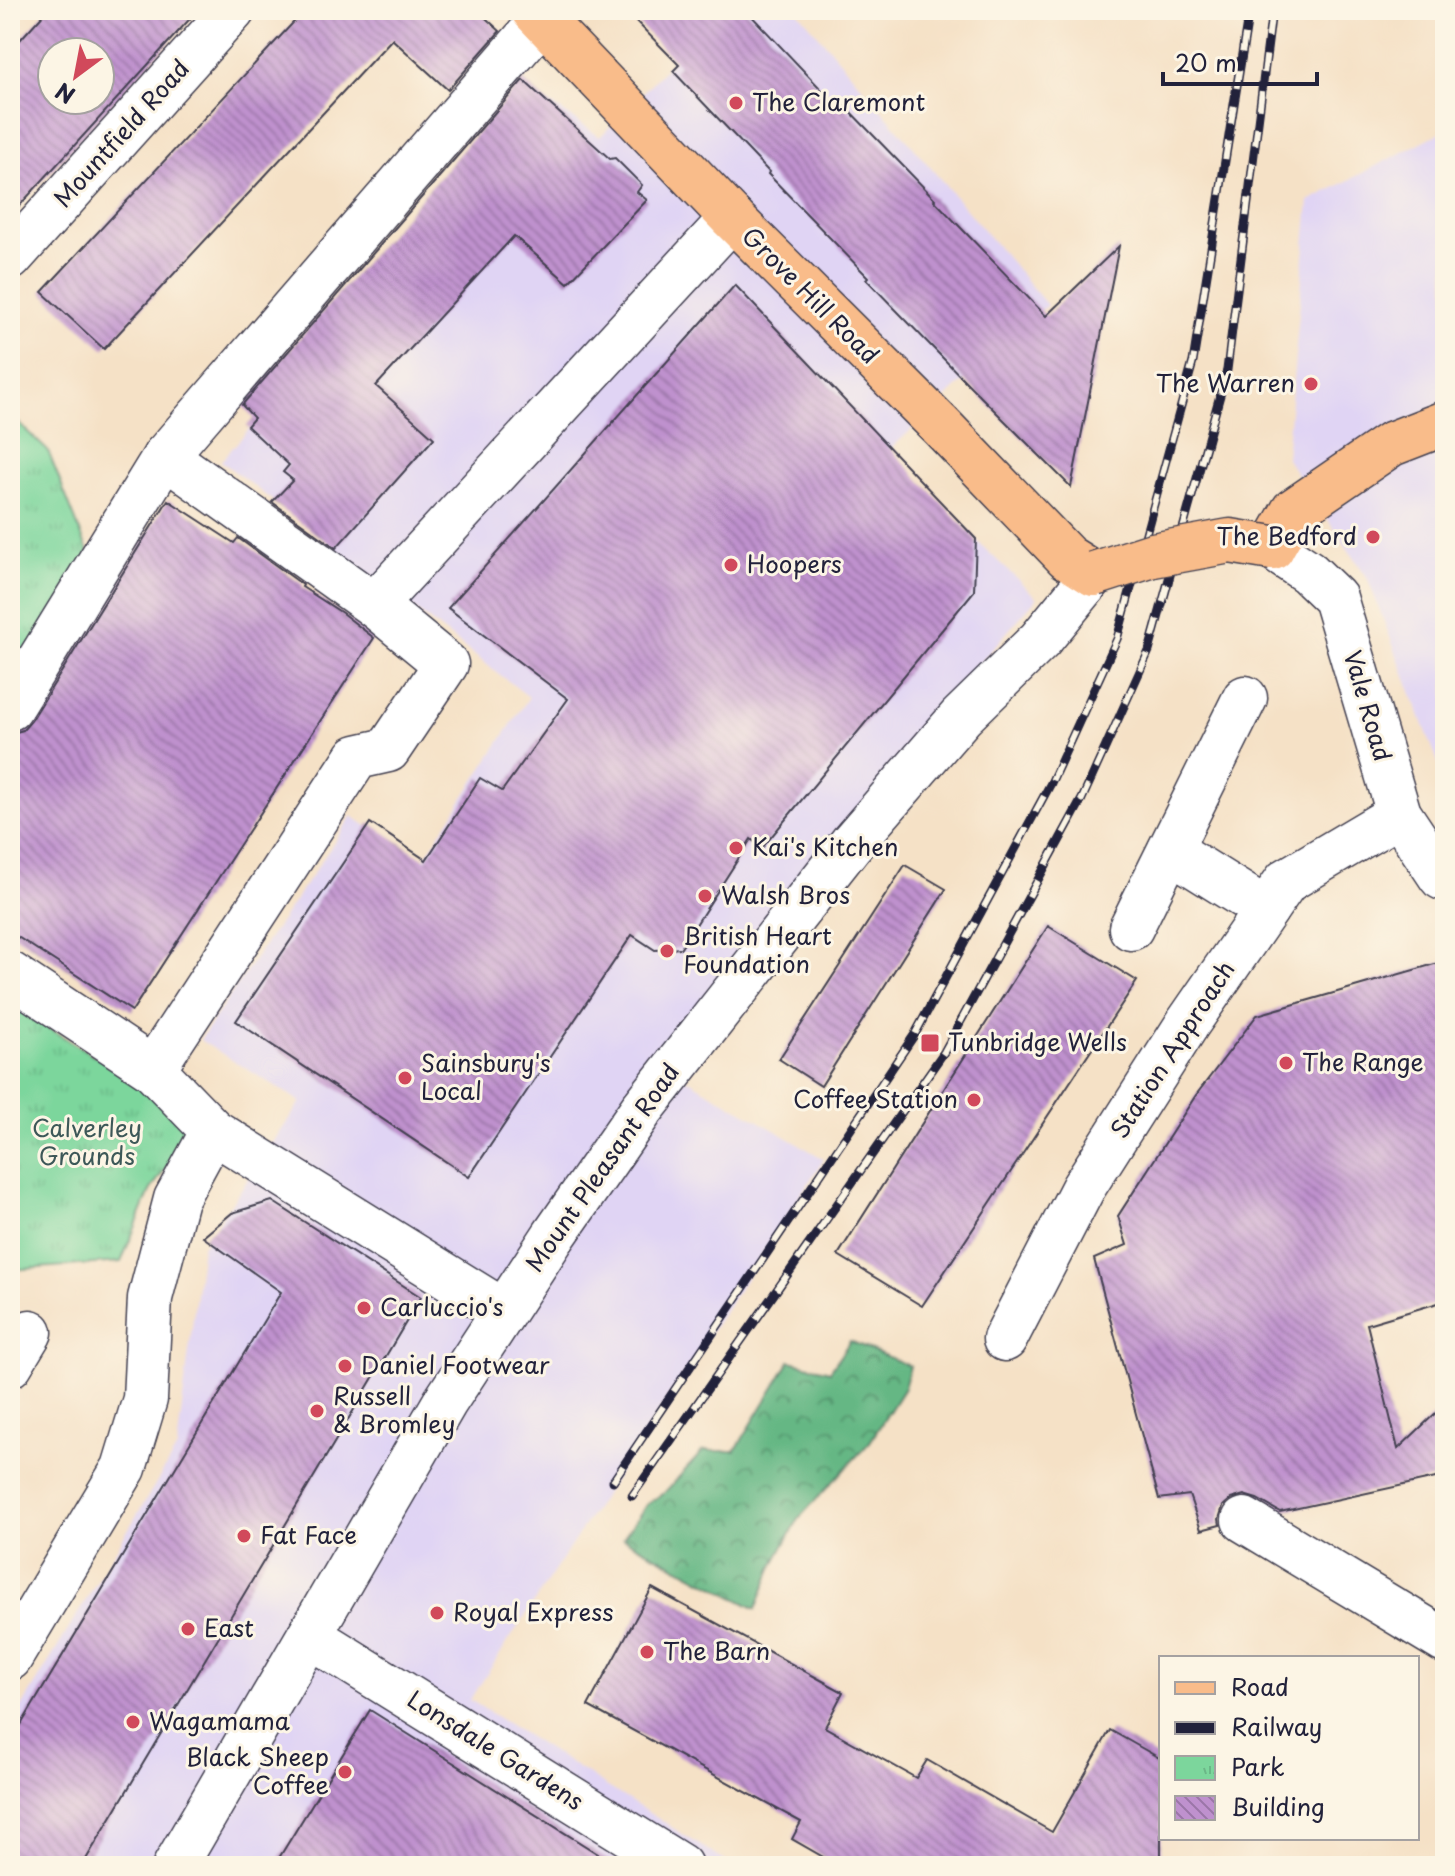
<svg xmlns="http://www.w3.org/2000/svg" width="1455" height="1876" viewBox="0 0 1455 1876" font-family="'Playpen Sans',sans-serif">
<defs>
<pattern id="forest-crowns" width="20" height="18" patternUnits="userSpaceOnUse" patternTransform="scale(2)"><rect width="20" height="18" fill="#65b784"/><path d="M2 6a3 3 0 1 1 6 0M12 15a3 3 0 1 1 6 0" fill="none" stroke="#53946d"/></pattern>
<pattern id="park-tufts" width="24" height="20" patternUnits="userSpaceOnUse" patternTransform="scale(2)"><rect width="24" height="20" fill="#7cd69c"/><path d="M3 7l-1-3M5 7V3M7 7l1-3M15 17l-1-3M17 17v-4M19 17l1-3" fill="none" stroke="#6bb787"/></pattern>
<pattern id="building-back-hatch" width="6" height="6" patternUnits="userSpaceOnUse" patternTransform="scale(2)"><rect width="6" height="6" fill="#bf91ce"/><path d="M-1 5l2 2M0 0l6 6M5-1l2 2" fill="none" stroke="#9b76a8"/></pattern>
</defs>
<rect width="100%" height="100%" fill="#fcf5e5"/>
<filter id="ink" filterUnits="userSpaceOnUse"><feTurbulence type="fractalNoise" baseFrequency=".0125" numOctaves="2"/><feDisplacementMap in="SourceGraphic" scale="16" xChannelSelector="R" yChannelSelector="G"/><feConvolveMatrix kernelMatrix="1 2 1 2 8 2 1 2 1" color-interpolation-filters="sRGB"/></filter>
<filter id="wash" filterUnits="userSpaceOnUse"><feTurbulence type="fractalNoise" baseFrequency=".006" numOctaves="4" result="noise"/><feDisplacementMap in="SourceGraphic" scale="32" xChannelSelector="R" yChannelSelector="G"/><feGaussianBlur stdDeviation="1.8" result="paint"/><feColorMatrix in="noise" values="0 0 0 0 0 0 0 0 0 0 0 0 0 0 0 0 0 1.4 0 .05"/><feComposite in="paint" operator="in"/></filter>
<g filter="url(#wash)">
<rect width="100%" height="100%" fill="#f5e1c6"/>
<g fill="#e0d4f4">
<path d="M 722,10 L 797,10 L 1047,305 L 885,454 L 1037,598 L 987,655 L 798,884 L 658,1062 L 824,1159 L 470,1700 L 733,1866 L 10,1866 L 10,1727 L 177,1448 L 202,1246 L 301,1102 L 200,1040 L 352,816 L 422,862 L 529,697 L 221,461 L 541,97 L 600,137 Z"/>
<path d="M 1445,130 L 1445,780 L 1367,577 L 1286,458 L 1309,201 Z"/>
</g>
<path fill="url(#forest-crowns)" stroke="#446c60" stroke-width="2" d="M 850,1341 L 910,1366 L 904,1388 L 870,1442 L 799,1518 L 773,1566 L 756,1609 L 623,1538 L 647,1504 L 665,1492 L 703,1451 L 735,1451 L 790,1361 L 830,1371 Z"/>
<g fill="url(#park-tufts)" stroke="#4f7c6c" stroke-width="2">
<path d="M 10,415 L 48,451 L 97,574 L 10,702 Z"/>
<path d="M 10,1005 L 133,1079 L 191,1131 L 150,1191 L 121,1262 L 10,1270 Z"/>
</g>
<g id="blocks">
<g fill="url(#building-back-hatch)" fill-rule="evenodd">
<path d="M 47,10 L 198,10 L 10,216 L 10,51 ZM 52,52 L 100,52 L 100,100 L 52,100 Z"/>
<path d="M 305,10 L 477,10 L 500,31 L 448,90 L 392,39 L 104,349 L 42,292 Z"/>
<path d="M 625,10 L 746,10 L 837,106 L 841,102 L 935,199 L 934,200 L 1046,316 L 1119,246 L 1071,487 L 971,387 L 866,279 L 868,277 L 768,174 L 769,172 L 673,71 L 679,65 Z"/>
<path d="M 523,80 L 610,159 L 615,158 L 642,185 L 637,192 L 647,200 L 568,283 L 514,236 L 376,386 L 434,438 L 336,548 L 272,502 L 293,480 L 283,472 L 289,465 L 247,426 L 254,418 L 242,405 Z"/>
<path d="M 735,285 L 976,539 L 974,591 L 762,848 L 751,839 L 681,948 L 655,950 L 632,935 L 469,1177 L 236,1021 L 370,823 L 426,860 L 480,778 L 502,791 L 568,699 L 448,608 Z"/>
<path d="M 168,500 L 234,543 L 238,538 L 303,585 L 302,587 L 342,613 L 374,638 L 132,1011 L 10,932 L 10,740 L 16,732 L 23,730 L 31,721 Z"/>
<path d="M 905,865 L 946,889 L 821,1086 L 779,1059 Z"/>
<path d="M 1048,926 L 1137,981 L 922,1306 L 838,1255 Z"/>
<path d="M 1445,961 L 1445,1301 L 1367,1324 L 1398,1449 L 1445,1404 L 1445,1476 L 1280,1512 L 1257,1499 L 1244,1495 L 1231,1499 L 1223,1506 L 1219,1519 L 1220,1525 L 1201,1530 L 1189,1495 L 1159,1499 L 1094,1259 L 1127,1245 L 1118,1216 L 1196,1095 L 1257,1015 Z"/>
<path d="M 272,1201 L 421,1297 L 82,1866 L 10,1866 L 10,1743 L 281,1292 L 203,1237 L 232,1213 Z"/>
<path d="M 652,1588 L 843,1692 L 825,1727 L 916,1778 L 927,1760 L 1052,1832 L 1110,1730 L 1161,1759 L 1161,1866 L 839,1866 L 792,1839 L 801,1822 L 588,1706 Z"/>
<path d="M 370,1710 L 617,1866 L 274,1866 Z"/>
</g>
</g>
</g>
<g filter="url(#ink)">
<use href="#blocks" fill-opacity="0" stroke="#423f50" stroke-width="2"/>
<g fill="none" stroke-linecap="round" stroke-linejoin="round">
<defs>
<g id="minor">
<path d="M 10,258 L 233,10"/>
<path d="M 1272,548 L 1308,572 L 1335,598 L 1399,814 L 1441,877 L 1445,879"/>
<path d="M 374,605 L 732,218"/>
<path d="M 10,708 L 165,456 L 542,20"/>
<path d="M 1170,850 L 1266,910"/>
<path d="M 1131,928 L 1245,698"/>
<path d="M 10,974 L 153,1069 L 213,1131 L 503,1311"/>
<path d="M 153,1069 L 357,757 L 388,750 L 446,664 L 374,605 L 165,456"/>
<path d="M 1005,1339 L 1083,1188 L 1188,1023 L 1286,881 L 1399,814"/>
<path d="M 10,1365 L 30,1332"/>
<path d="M 1244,1520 L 1445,1641"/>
<path d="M 310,1636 L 680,1866"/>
<path d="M 10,1658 L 124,1468 L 145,1399 L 150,1298 L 176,1199 L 213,1131"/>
<path d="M 175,1866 L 445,1402 L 553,1237 L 642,1109 L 851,844 L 961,717 L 1040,640 L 1094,574"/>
</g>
<g id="major">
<path d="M 533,10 L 732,218 L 942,427 L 1067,557 L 1094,574"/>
<path d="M 1272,548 L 1293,511 L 1391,444 L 1445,423"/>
</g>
</defs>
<use href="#minor" stroke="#423f50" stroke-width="47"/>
<use href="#major" stroke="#423f50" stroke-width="47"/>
<use href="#minor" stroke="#fff" stroke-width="44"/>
<use href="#major" stroke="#f9bc8a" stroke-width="44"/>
<defs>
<g id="rail">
<path d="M 613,1481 L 915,1034 L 1051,783 L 1117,639 L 1193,362 L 1249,10"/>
<path d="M 632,1496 L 944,1052 L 1082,799 L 1149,651 L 1227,370 L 1272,10"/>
</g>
</defs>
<use href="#rail" stroke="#22223b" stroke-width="9"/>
<use href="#rail" stroke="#fcf5e5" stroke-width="6" stroke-dasharray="18" stroke-linecap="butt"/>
<defs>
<path id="major-bridge" d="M 1094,574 L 1153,555 L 1230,541 L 1272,548"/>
</defs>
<use href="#major-bridge" stroke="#423f50" stroke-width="47" stroke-linecap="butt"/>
<use href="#major-bridge" stroke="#f9bc8a" stroke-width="44"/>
</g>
</g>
<g fill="#d1495b" stroke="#fcf5e5" stroke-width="3">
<circle cx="736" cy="103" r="8"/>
<circle cx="1311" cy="384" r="8"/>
<circle cx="1373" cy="537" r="8"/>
<circle cx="731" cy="565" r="8"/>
<circle cx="736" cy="848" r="8"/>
<circle cx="705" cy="896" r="8"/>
<circle cx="667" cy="951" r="8"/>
<rect x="920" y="1033" width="20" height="20" rx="4"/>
<circle cx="1286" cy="1063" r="8"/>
<circle cx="405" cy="1078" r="8"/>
<circle cx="974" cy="1100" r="8"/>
<circle cx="364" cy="1308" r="8"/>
<circle cx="345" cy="1366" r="8"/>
<circle cx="317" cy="1411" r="8"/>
<circle cx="244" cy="1536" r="8"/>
<circle cx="437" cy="1613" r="8"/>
<circle cx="188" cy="1629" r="8"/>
<circle cx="647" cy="1652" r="8"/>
<circle cx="133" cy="1722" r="8"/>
<circle cx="345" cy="1772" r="8"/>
</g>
<g text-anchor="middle" stroke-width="6" stroke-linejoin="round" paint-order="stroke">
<g font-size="24" fill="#22223b" stroke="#fcf5e5" text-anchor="start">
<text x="752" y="111">The Claremont</text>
<text x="1295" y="392" text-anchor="end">The Warren</text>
<text x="1357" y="545" text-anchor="end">The Bedford</text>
<text x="747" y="573">Hoopers</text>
<text x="752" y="856">Kai's Kitchen</text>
<text x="721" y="904">Walsh Bros</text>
<text x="683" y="945">British Heart<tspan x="683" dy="28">Foundation</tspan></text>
<text x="948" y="1051">Tunbridge Wells</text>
<text x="1302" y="1071">The Range</text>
<text x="421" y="1072">Sainsbury's<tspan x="421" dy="28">Local</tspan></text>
<text x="958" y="1108" text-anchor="end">Coffee Station</text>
<text x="380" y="1316">Carluccio's</text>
<text x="361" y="1374">Daniel Footwear</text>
<text x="333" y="1405">Russell<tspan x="333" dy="28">&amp; Bromley</tspan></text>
<text x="260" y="1544">Fat Face</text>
<text x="453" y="1621">Royal Express</text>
<text x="204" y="1637">East</text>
<text x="663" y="1660">The Barn</text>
<text x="149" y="1730">Wagamama</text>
<text x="329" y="1766" text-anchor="end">Black Sheep<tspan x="329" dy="28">Coffee</tspan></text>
</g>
<g font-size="24" fill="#22223b" stroke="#fcf5e5">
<text transform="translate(122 134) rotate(-48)" y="8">Mountfield Road</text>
<text transform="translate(810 296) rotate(45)" y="8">Grove Hill Road</text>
<text transform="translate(1367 706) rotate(74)" y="8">Vale Road</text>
<text transform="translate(1173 1050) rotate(-57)" y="8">Station Approach</text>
<text transform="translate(603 1168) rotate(-55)" y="8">Mount Pleasant Road</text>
<text transform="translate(495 1751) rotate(32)" y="8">Lonsdale Gardens</text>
</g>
<g font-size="24" fill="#3d5858" stroke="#fcf5e5">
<text x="87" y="1137">Calverley<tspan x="87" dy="28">Grounds</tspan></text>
</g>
</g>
<rect width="1455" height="1876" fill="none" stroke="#fcf5e5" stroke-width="40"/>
<rect x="1159" y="1656" width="260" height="184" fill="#fcf5e5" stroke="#a5a1a1" stroke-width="2"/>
<rect x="1175" y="1682" width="40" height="12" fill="#f9bc8a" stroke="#a5a1a1" stroke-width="2"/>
<text x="1231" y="1696" font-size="24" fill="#22223b">Road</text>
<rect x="1175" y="1722" width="40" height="12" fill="#22223b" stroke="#a5a1a1" stroke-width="2"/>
<text x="1231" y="1736" font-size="24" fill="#22223b">Railway</text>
<rect x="1175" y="1756" width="40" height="24" fill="url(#park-tufts)" stroke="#a5a1a1" stroke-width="2"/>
<text x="1231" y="1776" font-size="24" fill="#22223b">Park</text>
<rect x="1175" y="1796" width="40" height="24" fill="url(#building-back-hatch)" stroke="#a5a1a1" stroke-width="2"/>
<text x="1231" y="1816" font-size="24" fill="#22223b">Building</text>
<g transform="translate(76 76) rotate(212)"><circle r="38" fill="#fcf5e5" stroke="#a5a1a1" stroke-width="2"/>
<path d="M0-6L14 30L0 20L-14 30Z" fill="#d1495b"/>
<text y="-12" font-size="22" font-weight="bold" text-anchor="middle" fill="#22223b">N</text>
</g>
<path d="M1163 72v12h154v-12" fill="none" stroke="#22223b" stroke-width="4"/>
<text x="1175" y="72" font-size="24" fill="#22223b" stroke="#fcf5e5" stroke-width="6" paint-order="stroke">20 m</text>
</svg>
